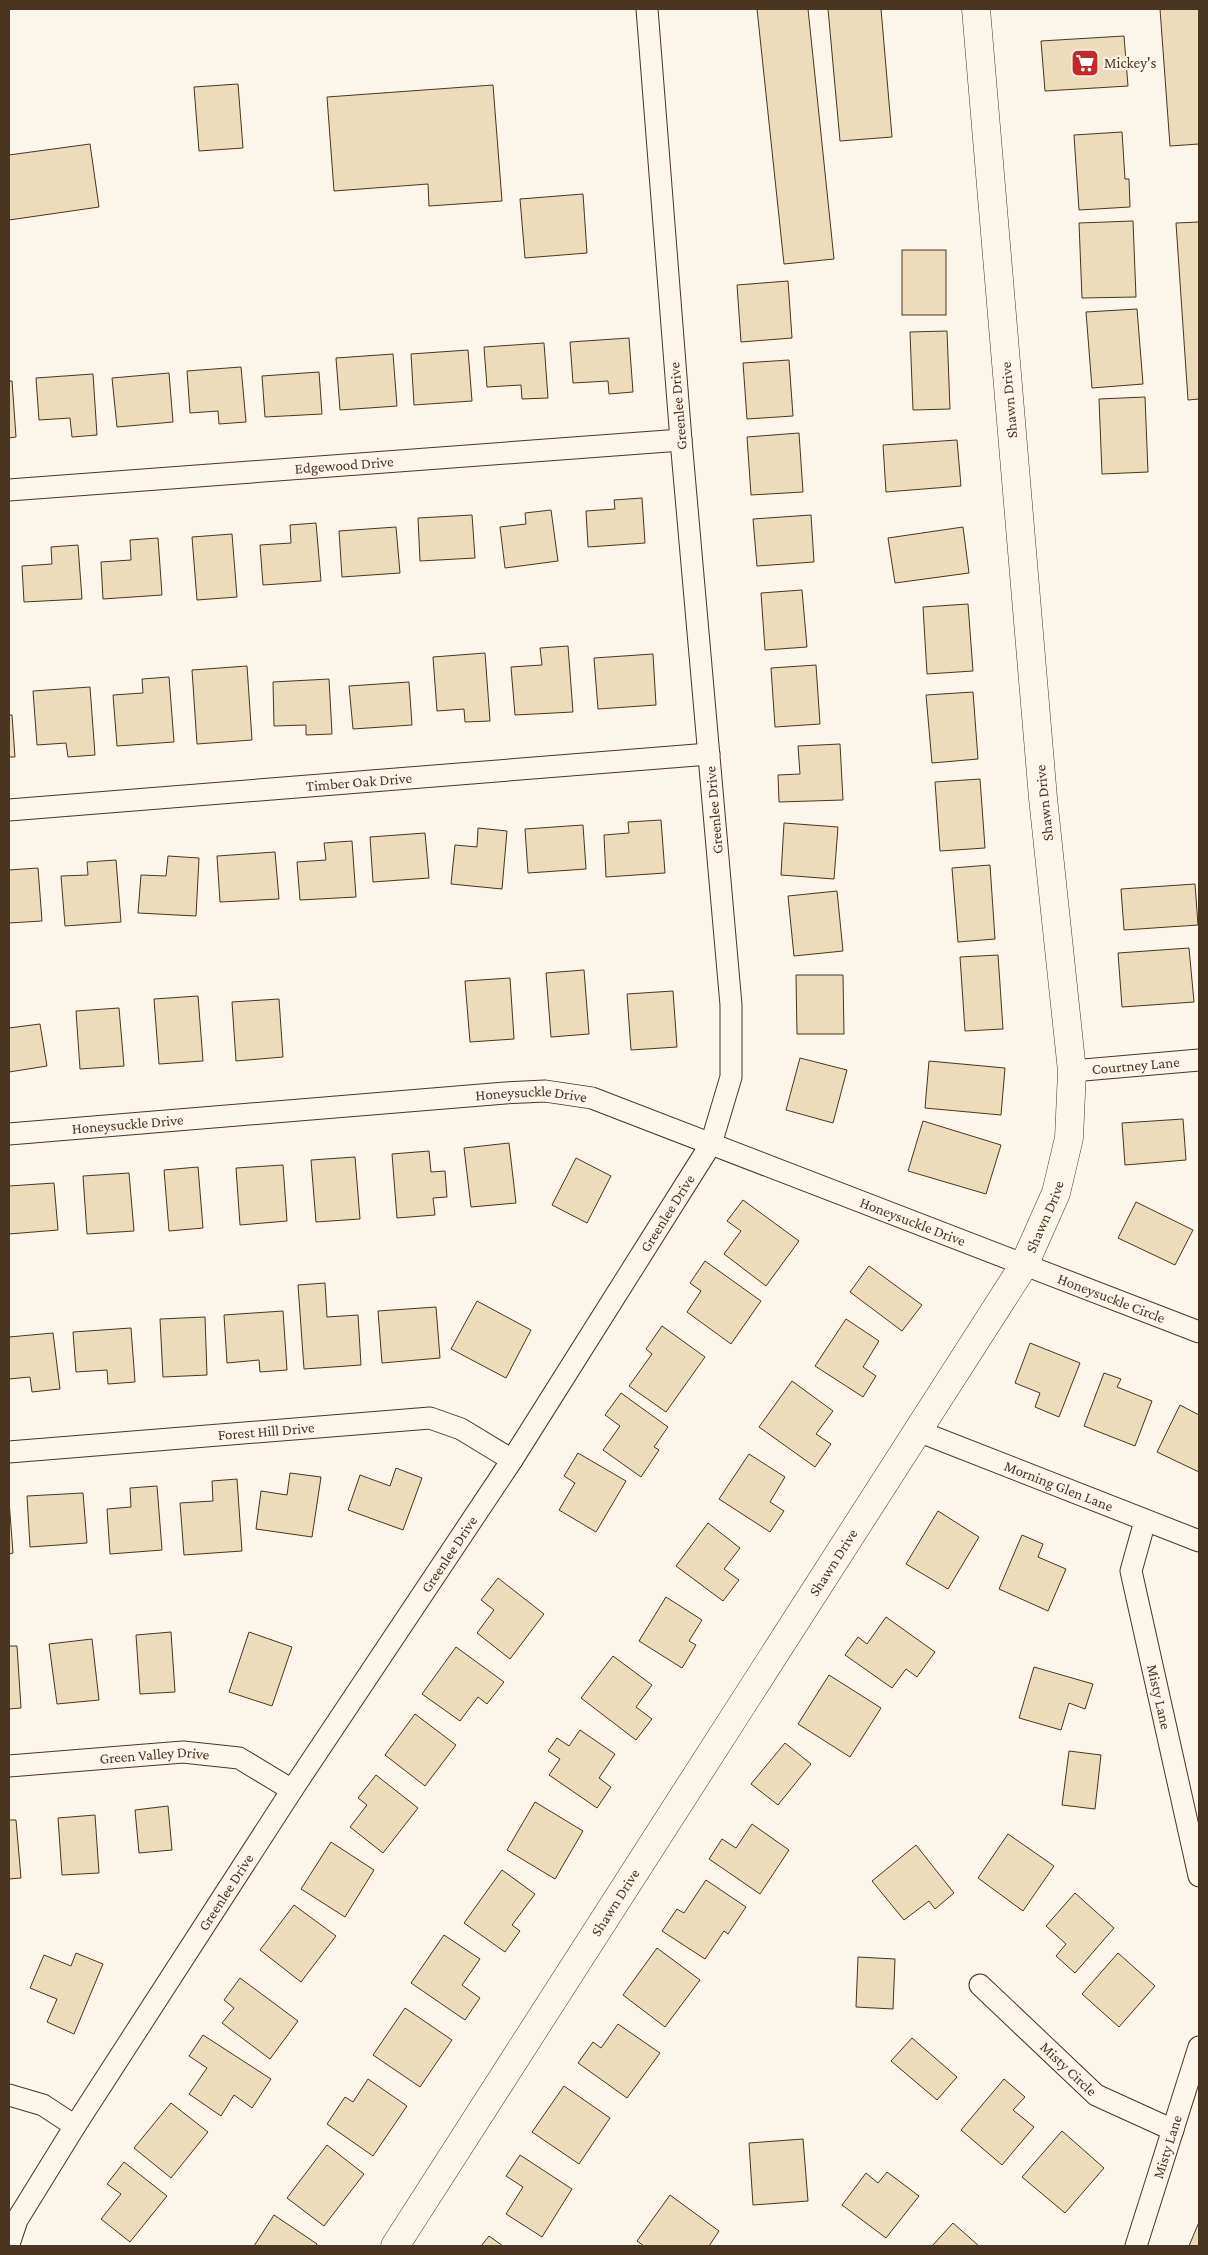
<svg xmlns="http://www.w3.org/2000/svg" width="1208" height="2255" viewBox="0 0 1208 2255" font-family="'Crimson Pro',serif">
<rect width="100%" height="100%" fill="#fbf6e9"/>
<g fill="#ecdcbc" stroke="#4a3520">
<path d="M 757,9 L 808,9 L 834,259 L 784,264 Z"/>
<path d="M 828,9 L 881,9 L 892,137 L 840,141 Z"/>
<path d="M 1160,9 L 1199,9 L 1199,144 L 1170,146 Z"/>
<path d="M 1124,36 L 1128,86 L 1045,91 L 1041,41 Z"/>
<path d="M 238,84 L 243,148 L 199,151 L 194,87 Z"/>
<path d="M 493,85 L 502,201 L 429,206 L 428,184 L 334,191 L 327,97 Z"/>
<path d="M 1122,132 L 1125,179 L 1129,179 L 1130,207 L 1079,210 L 1074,135 Z"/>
<path d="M 90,144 L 99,207 L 9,220 L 9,155 Z"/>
<path d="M 583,194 L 587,253 L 525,258 L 520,199 Z"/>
<path d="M 1133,221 L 1136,297 L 1082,298 L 1079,223 Z"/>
<path d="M 1199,222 L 1199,399 L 1188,400 L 1176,223 Z"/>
<rect x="902" y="250" width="44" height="65"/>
<path d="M 788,281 L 792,338 L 741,342 L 737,285 Z"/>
<path d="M 1137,309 L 1143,384 L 1092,388 L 1086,312 Z"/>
<path d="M 947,331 L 950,409 L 913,410 L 910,332 Z"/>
<path d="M 629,338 L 633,392 L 609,394 L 608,381 L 573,383 L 570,342 Z"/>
<path d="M 544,343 L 548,398 L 522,399 L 521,385 L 487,387 L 484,347 Z"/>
<path d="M 468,350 L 472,401 L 414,405 L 411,354 Z"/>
<path d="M 393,354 L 397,406 L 340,410 L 336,358 Z"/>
<path d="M 789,360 L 793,416 L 747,419 L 743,363 Z"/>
<path d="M 241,367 L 246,422 L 219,424 L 218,411 L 190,413 L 187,371 Z"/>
<path d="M 319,372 L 322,414 L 265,417 L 262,376 Z"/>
<path d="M 169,373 L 173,422 L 117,427 L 112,378 Z"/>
<path d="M 93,374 L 97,435 L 72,437 L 70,418 L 39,420 L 36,378 Z"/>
<path d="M 9,381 L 12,381 L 16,437 L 9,438 Z"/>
<path d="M 1145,397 L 1148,472 L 1102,474 L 1099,399 Z"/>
<path d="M 799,433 L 803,492 L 751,495 L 747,437 Z"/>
<path d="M 957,440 L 961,486 L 886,492 L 883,445 Z"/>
<path d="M 642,498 L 645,543 L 588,547 L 586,511 L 615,509 L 614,500 Z"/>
<path d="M 551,510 L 558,561 L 505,568 L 500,527 L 526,524 L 525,513 Z"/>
<path d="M 472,515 L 475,558 L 420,561 L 418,518 Z"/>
<path d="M 811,515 L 814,562 L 757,566 L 753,519 Z"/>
<path d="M 316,523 L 321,581 L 263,585 L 260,545 L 291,543 L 290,525 Z"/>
<path d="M 396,527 L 400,573 L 342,577 L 339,531 Z"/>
<path d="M 963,527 L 969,573 L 895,583 L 888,538 Z"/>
<path d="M 232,534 L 237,597 L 197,600 L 192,537 Z"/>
<path d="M 158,538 L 162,595 L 103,599 L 101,562 L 131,560 L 130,540 Z"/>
<path d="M 78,545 L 82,599 L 24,602 L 22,566 L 52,564 L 51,547 Z"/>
<path d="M 802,590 L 807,647 L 765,650 L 761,593 Z"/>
<path d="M 968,604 L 973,671 L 927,674 L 923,607 Z"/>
<path d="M 568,646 L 573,712 L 515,715 L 511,667 L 542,665 L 540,648 Z"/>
<path d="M 485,653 L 490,721 L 465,722 L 464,709 L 437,711 L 433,657 Z"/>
<path d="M 653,654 L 656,705 L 598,709 L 594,658 Z"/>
<path d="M 816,665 L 820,724 L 775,727 L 771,668 Z"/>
<path d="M 247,666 L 252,740 L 197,744 L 192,670 Z"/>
<path d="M 169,677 L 174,742 L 117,746 L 113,695 L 143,693 L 142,679 Z"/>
<path d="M 329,679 L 332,734 L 306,735 L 306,725 L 274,726 L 273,682 Z"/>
<path d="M 409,682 L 412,725 L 353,729 L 349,686 Z"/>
<path d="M 90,687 L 95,755 L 68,757 L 66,743 L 37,745 L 33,691 Z"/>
<path d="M 973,692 L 978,759 L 932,763 L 926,695 Z"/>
<path d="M 9,715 L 12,715 L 15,757 L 9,757 Z"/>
<path d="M 840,744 L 843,800 L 779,802 L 778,775 L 800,774 L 798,746 Z"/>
<path d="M 980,779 L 985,848 L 940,851 L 935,782 Z"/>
<path d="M 661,820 L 665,873 L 606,877 L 604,835 L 629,833 L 628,822 Z"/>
<path d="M 784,823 L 838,827 L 834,879 L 781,875 Z"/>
<path d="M 583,825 L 586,869 L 528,873 L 525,829 Z"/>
<path d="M 478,828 L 507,831 L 502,889 L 451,884 L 455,845 L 477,847 Z"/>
<path d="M 425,833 L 429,878 L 373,882 L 370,837 Z"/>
<path d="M 352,841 L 356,897 L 300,900 L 297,862 L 326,860 L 324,843 Z"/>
<path d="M 275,852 L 279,899 L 220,902 L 217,856 Z"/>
<path d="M 168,856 L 199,858 L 196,916 L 138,913 L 141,875 L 166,876 Z"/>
<path d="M 116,860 L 121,922 L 65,926 L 61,876 L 88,875 L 87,862 Z"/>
<path d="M 990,865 L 995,939 L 958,942 L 952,868 Z"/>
<path d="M 38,868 L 42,921 L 9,923 L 9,870 Z"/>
<path d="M 1195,884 L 1198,925 L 1124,930 L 1121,889 Z"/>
<path d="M 837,891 L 843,951 L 794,956 L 788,896 Z"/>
<path d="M 1189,948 L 1194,1002 L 1122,1007 L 1118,953 Z"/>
<path d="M 998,955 L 1003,1029 L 965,1031 L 960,957 Z"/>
<path d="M 584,970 L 589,1034 L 551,1037 L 546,973 Z"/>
<path d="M 796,975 L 843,975 L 844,1034 L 797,1034 Z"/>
<path d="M 510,978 L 514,1039 L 470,1042 L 465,981 Z"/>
<path d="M 673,991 L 677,1047 L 631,1050 L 627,994 Z"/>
<path d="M 198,996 L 203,1061 L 159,1064 L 154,999 Z"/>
<path d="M 279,999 L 283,1057 L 236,1061 L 232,1002 Z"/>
<path d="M 119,1008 L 124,1066 L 80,1069 L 76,1011 Z"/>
<path d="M 40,1024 L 47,1066 L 9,1072 L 9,1028 Z"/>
<path d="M 800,1058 L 847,1070 L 833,1123 L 786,1110 Z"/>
<path d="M 929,1061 L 1005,1068 L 1001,1115 L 925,1108 Z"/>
<path d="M 1183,1119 L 1186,1160 L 1125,1165 L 1122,1123 Z"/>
<path d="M 923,1121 L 1001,1145 L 986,1194 L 908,1171 Z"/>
<path d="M 509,1143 L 516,1203 L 471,1207 L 464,1148 Z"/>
<path d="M 429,1151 L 431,1172 L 445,1171 L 447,1197 L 433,1198 L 435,1215 L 397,1218 L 392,1154 Z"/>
<path d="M 355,1157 L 360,1219 L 316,1222 L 311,1160 Z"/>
<path d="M 576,1158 L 611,1176 L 587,1223 L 552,1205 Z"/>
<path d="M 283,1165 L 287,1221 L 240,1225 L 236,1168 Z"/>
<path d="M 198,1167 L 203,1228 L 169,1231 L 164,1170 Z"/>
<path d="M 129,1173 L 134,1231 L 87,1234 L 83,1176 Z"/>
<path d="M 54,1183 L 58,1230 L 9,1234 L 9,1186 Z"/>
<path d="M 743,1200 L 799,1241 L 766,1286 L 724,1254 L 741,1231 L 727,1221 Z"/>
<path d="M 1136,1202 L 1193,1230 L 1175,1265 L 1118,1238 Z"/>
<path d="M 705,1261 L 761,1301 L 731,1344 L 687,1312 L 701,1291 L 690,1283 Z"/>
<path d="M 869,1266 L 922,1305 L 902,1331 L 850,1292 Z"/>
<path d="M 325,1283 L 327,1317 L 358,1315 L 361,1365 L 304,1369 L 298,1285 Z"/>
<path d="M 477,1301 L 531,1330 L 506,1378 L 451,1349 Z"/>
<path d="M 436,1307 L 440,1358 L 382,1363 L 378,1311 Z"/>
<path d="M 283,1311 L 287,1370 L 260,1372 L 259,1360 L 227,1363 L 224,1315 Z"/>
<path d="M 205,1317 L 207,1375 L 163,1377 L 160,1319 Z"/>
<path d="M 846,1319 L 879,1341 L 863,1367 L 876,1376 L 863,1397 L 815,1366 Z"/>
<path d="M 662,1326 L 705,1357 L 666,1412 L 629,1386 L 652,1354 L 646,1349 Z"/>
<path d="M 131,1328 L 135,1382 L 108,1384 L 107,1370 L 76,1372 L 73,1332 Z"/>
<path d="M 53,1333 L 60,1389 L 32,1392 L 30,1377 L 9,1379 L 9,1337 Z"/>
<path d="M 1030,1343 L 1080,1363 L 1059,1417 L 1035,1407 L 1040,1393 L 1015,1383 Z"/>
<path d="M 1104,1373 L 1121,1379 L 1117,1387 L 1152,1401 L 1135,1446 L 1084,1426 Z"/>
<path d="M 792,1381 L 833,1411 L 816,1434 L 831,1444 L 815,1467 L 759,1427 Z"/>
<path d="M 621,1393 L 668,1427 L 654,1447 L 659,1450 L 641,1477 L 603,1450 L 620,1426 L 605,1415 Z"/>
<path d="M 1180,1405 L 1199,1415 L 1199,1472 L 1157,1452 Z"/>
<path d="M 578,1453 L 626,1481 L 596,1532 L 559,1510 L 575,1483 L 564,1476 Z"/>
<path d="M 749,1454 L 785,1477 L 770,1502 L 784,1511 L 770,1532 L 719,1499 Z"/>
<path d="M 396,1468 L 422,1478 L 403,1530 L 348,1510 L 360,1475 L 390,1486 Z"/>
<path d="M 290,1473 L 321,1477 L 312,1537 L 256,1529 L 261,1491 L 287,1495 Z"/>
<path d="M 237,1479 L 242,1551 L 184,1555 L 180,1503 L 213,1501 L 212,1481 Z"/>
<path d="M 157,1486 L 162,1550 L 110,1554 L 107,1509 L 131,1507 L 130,1488 Z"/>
<path d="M 83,1493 L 87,1543 L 30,1547 L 27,1496 Z"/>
<path d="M 9,1500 L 13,1553 L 9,1554 Z"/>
<path d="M 938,1511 L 979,1537 L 948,1589 L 906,1564 Z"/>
<path d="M 708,1523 L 740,1548 L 724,1569 L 739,1580 L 723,1601 L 676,1566 Z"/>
<path d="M 1022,1535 L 1043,1544 L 1038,1557 L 1066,1569 L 1048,1611 L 999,1589 Z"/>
<path d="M 498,1578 L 544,1614 L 510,1659 L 477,1633 L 494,1610 L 481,1600 Z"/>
<path d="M 666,1597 L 702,1620 L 689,1641 L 696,1645 L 682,1668 L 639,1641 Z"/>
<path d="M 886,1617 L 935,1652 L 917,1677 L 906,1669 L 892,1688 L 845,1655 L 858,1637 L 867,1644 Z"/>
<path d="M 171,1632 L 175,1692 L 140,1694 L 136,1635 Z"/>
<path d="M 249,1632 L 292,1647 L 272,1706 L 229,1692 Z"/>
<path d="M 92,1639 L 99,1700 L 57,1704 L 49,1644 Z"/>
<path d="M 9,1646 L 17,1646 L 21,1708 L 9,1709 Z"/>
<path d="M 456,1647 L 504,1682 L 487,1704 L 478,1697 L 460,1721 L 422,1694 Z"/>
<path d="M 613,1656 L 652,1685 L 636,1707 L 652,1719 L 636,1740 L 581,1698 Z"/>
<path d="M 1034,1667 L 1093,1684 L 1085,1709 L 1069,1703 L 1061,1730 L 1019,1718 Z"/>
<path d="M 829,1675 L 881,1708 L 850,1757 L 798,1724 Z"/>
<path d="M 415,1714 L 456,1745 L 425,1786 L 385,1755 Z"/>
<path d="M 580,1730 L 615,1754 L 599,1778 L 611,1787 L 597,1808 L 549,1775 L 560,1759 L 548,1751 L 557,1738 L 569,1746 Z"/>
<path d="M 785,1743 L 811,1764 L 778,1805 L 751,1784 Z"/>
<path d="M 1069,1751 L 1101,1755 L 1095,1809 L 1062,1805 Z"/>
<path d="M 376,1775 L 418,1808 L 383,1853 L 350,1827 L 367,1805 L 358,1798 Z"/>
<path d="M 535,1802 L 583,1831 L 555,1879 L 507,1850 Z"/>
<path d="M 168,1806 L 172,1850 L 139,1853 L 135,1810 Z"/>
<path d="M 95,1815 L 99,1873 L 62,1875 L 58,1818 Z"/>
<path d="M 9,1820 L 16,1820 L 21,1878 L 9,1879 Z"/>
<path d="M 752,1824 L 789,1850 L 760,1894 L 709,1859 L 722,1839 L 736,1848 Z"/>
<path d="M 1008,1834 L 1054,1866 L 1023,1911 L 978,1878 Z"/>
<path d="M 331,1842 L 374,1870 L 345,1917 L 301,1889 Z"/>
<path d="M 916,1845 L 954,1893 L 935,1909 L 929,1901 L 904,1920 L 872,1881 Z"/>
<path d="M 502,1870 L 535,1894 L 512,1925 L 520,1931 L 505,1952 L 464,1923 Z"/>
<path d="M 706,1880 L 746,1907 L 728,1934 L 724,1931 L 705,1959 L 662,1931 L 677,1909 L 684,1913 Z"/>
<path d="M 1075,1893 L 1114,1928 L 1075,1973 L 1056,1956 L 1066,1944 L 1046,1926 Z"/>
<path d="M 294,1905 L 336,1936 L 301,1982 L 260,1950 Z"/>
<path d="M 444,1935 L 480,1959 L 462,1985 L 480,1998 L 465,2020 L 411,1983 Z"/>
<path d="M 657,1948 L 700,1980 L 665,2027 L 623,1995 Z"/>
<path d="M 76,1953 L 103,1964 L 74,2034 L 47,2022 L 57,1999 L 30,1988 L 44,1955 L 71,1966 Z"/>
<path d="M 1118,1953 L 1155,1986 L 1119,2027 L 1082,1994 Z"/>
<path d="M 858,1957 L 895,1959 L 893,2009 L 856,2007 Z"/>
<path d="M 240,1978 L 298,2021 L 270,2059 L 222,2023 L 234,2008 L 224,2000 Z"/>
<path d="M 405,2008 L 452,2040 L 420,2087 L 373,2055 Z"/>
<path d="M 618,2024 L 660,2053 L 627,2098 L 578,2063 L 593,2042 L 601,2048 Z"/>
<path d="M 203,2035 L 271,2079 L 252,2108 L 234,2095 L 221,2116 L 189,2094 L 207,2068 L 189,2056 Z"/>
<path d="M 912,2038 L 957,2077 L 937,2100 L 891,2061 Z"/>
<path d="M 368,2079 L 407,2106 L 373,2156 L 327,2124 L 345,2097 L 353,2102 Z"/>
<path d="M 1004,2079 L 1025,2097 L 1013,2110 L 1034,2127 L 1002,2165 L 961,2130 Z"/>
<path d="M 564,2086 L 610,2118 L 579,2164 L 532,2132 Z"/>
<path d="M 171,2103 L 208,2132 L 171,2178 L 134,2148 Z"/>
<path d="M 1062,2131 L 1104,2168 L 1065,2213 L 1022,2177 Z"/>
<path d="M 803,2139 L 808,2201 L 753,2205 L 749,2143 Z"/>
<path d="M 327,2145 L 364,2174 L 324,2226 L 287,2198 Z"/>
<path d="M 520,2155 L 572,2189 L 542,2237 L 506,2214 L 523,2187 L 506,2176 Z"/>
<path d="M 124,2162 L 167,2196 L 130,2242 L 101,2219 L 121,2194 L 107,2184 Z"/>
<path d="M 887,2172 L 919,2196 L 886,2238 L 842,2205 L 866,2173 L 878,2183 Z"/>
<path d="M 670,2195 L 719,2231 L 709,2246 L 644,2246 L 637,2241 Z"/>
<path d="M 274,2215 L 317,2244 L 316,2246 L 254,2246 Z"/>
<path d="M 1199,2222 L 1199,2246 L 1189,2246 Z"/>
<path d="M 953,2223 L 979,2246 L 932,2246 Z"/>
<path d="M 489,2236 L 503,2246 L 481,2246 Z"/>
</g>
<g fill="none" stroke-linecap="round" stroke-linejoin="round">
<defs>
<g id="minor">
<path id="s1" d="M 9,490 L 681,440"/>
<path id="s2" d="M 9,810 L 709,754"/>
<path id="s3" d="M 1072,1071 L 1199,1060"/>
<path id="s4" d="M 9,1134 L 505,1093 L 545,1091 L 592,1098 L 1199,1332"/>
<path id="s5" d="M 918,1431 L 1199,1541"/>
<path id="s6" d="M 9,1452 L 430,1418 L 461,1429 L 512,1460"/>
<path id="s7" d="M 1145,1521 L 1131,1571 L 1199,1876"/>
<path id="s8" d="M 9,1766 L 183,1752 L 239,1758 L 292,1790"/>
<path id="s9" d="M 980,1985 L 1096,2095 L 1173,2130"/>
<path d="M 9,2095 L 43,2105 L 75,2126"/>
<path id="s10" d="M 9,2244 L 17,2220 L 75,2126 L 292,1790 L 512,1460 L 711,1144 L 731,1077 L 731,1005 L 681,440 L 647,9"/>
<path id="s11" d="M 1136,2246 L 1199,2047"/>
</g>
<g id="tertiary">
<path id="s12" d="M 395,2246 L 1024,1265 L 1056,1193 L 1069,1138 L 1072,1071 L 1043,798 L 976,9"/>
</g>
</defs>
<use href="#minor" stroke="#4a3520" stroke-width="23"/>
<use href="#tertiary" stroke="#4a3520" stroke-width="29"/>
<use href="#minor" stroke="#fbf6e9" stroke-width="21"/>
<use href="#tertiary" stroke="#fbf6e9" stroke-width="28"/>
</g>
<defs>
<symbol id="supermarket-square" viewBox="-11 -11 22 22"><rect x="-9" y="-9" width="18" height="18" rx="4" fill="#c62828" stroke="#fbf6e9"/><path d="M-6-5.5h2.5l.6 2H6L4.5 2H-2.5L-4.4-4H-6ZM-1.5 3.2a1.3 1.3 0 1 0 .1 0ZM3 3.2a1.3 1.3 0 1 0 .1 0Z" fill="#fff"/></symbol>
</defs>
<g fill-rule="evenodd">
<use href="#supermarket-square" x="1069" y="47" width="32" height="32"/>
</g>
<g text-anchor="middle" stroke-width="4" stroke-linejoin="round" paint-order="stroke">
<g font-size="15" fill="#4a3520" stroke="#fbf6e9" text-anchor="start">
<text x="1104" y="68">Mickey's</text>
</g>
<g font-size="15" fill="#4a3520" stroke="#fbf6e9">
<text transform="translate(1009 400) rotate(-95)" y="5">Shawn Drive</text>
<text transform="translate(678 406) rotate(-95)" y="5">Greenlee Drive</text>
<text dy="5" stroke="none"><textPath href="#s1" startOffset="336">Edgewood Drive</textPath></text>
<text dy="5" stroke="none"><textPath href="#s2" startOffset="351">Timber Oak Drive</textPath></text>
<text transform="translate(1044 803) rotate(-96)" y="5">Shawn Drive</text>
<text transform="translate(714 810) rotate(-95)" y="5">Greenlee Drive</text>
<text dy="5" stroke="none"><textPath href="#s3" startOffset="64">Courtney Lane</textPath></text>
<text dy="5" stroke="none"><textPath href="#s4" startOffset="524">Honeysuckle Drive</textPath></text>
<text dy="5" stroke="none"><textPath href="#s4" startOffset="119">Honeysuckle Drive</textPath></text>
<text dy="5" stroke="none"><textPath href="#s10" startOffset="1224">Greenlee Drive</textPath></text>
<text dy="5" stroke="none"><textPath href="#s12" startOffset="1218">Shawn Drive</textPath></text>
<text dy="5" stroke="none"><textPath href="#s4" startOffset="929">Honeysuckle Drive</textPath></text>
<text dy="5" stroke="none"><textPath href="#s4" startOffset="1142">Honeysuckle Circle</textPath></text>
<text dy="5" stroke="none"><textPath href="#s6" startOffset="258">Forest Hill Drive</textPath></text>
<text dy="5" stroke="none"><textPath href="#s5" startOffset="151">Morning Glen Lane</textPath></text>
<text dy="5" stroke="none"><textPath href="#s10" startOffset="819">Greenlee Drive</textPath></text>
<text dy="5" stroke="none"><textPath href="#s12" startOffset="812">Shawn Drive</textPath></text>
<text dy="5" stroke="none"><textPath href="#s7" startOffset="181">Misty Lane</textPath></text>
<text dy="5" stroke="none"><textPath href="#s8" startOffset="146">Green Valley Drive</textPath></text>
<text dy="5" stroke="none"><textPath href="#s10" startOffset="414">Greenlee Drive</textPath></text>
<text dy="5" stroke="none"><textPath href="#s12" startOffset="408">Shawn Drive</textPath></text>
<text dy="5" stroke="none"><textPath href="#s9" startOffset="122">Misty Circle</textPath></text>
<text dy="5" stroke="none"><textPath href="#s11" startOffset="104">Misty Lane</textPath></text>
</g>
</g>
<rect width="1208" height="2255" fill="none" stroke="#4a3520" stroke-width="20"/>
</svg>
